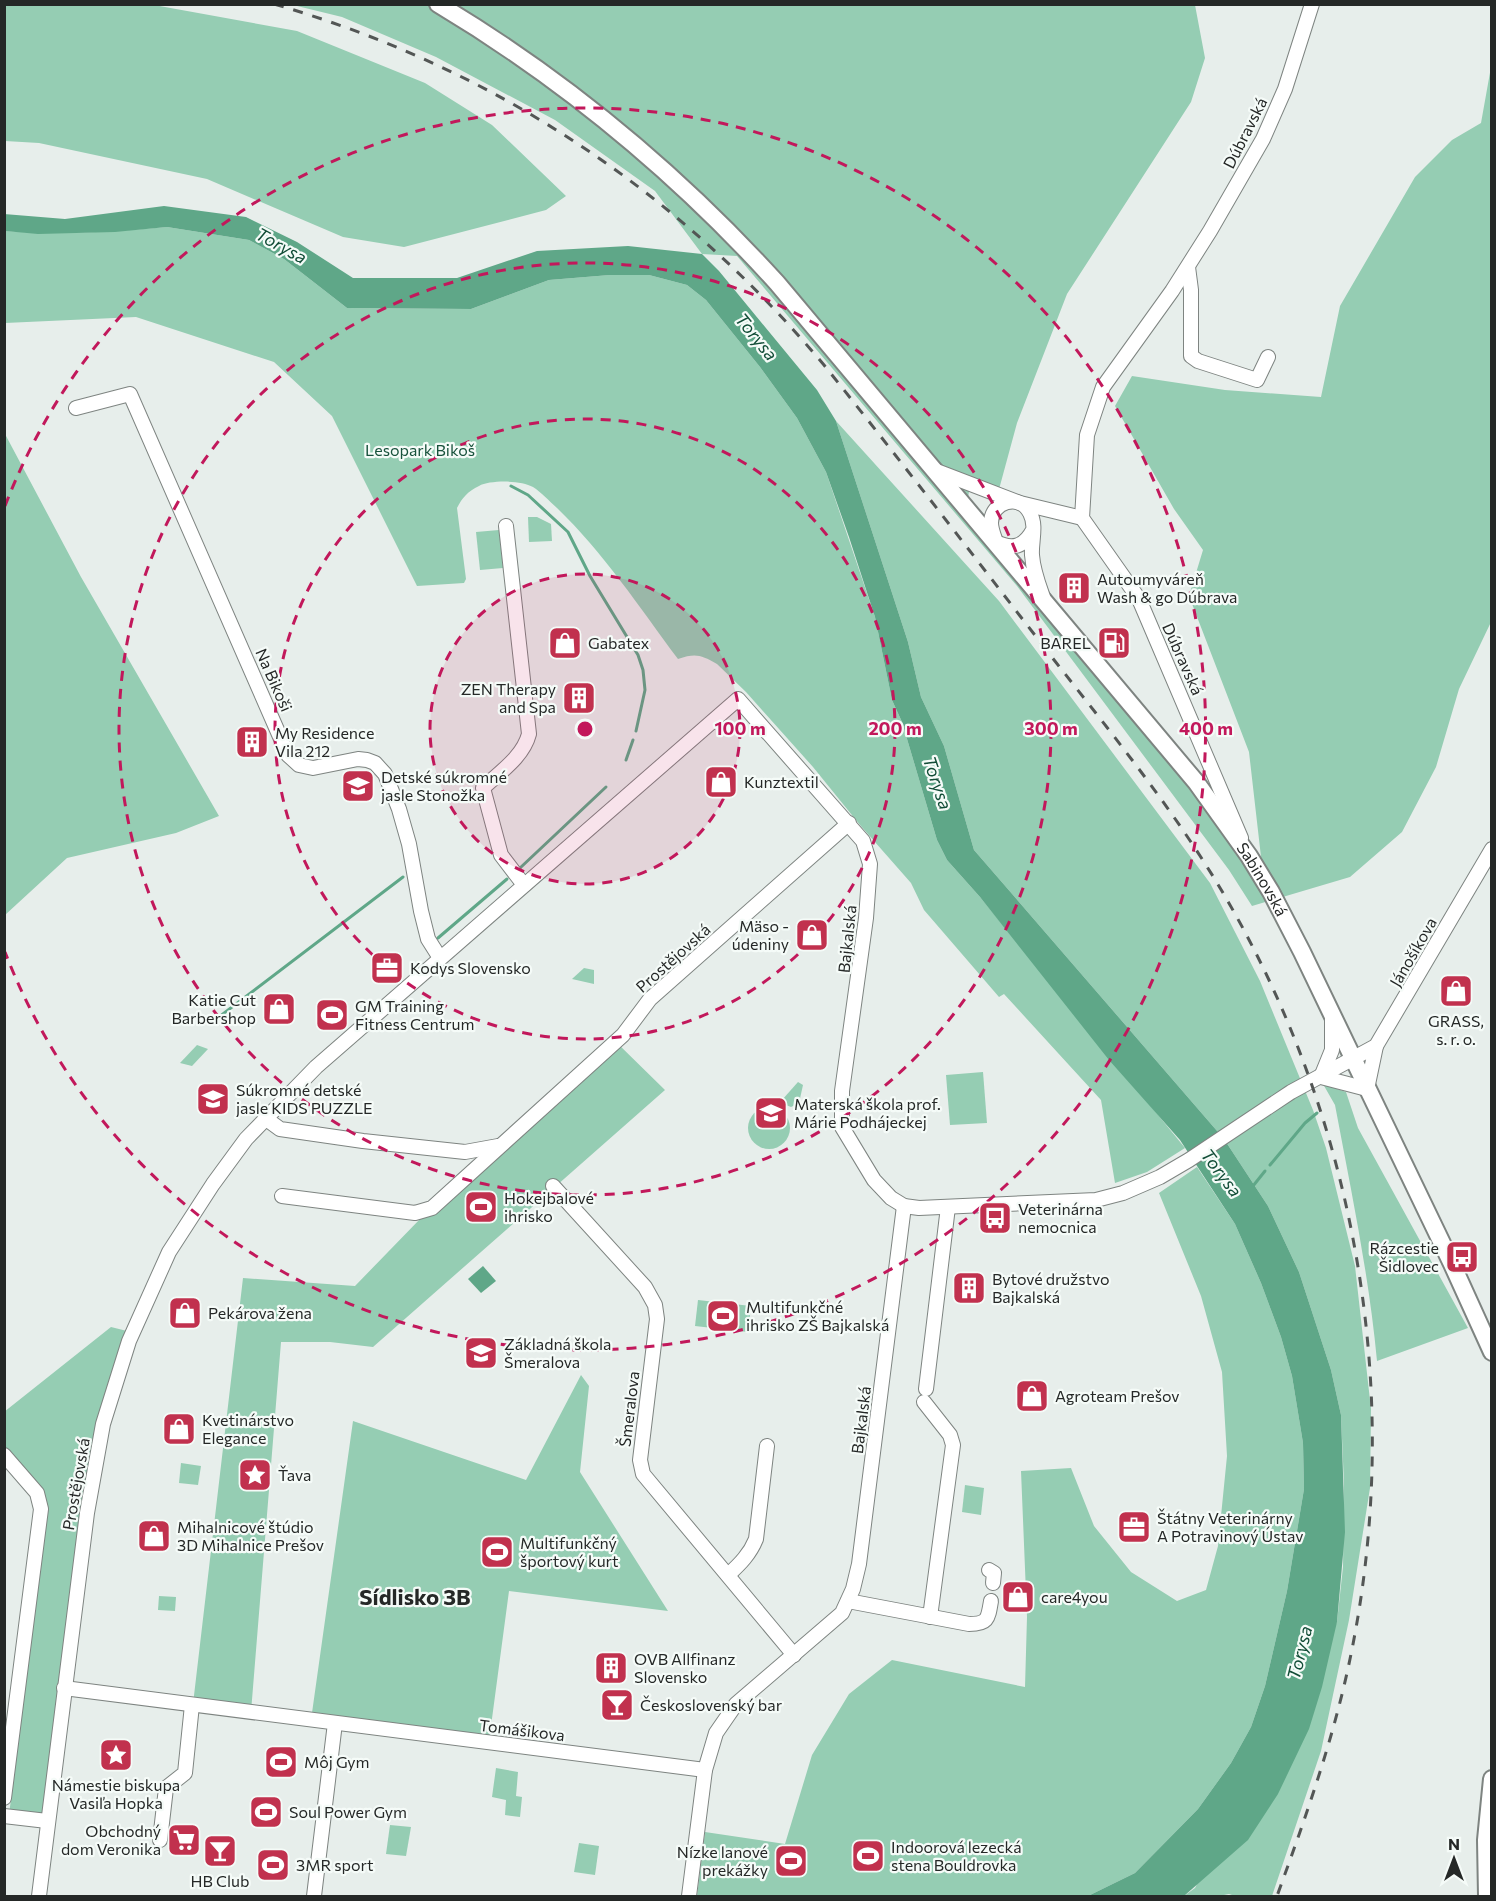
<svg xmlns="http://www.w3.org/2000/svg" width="1496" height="1901" viewBox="0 0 1496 1901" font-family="Commissioner,sans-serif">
<rect width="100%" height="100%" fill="#e7eeeb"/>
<g fill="#95cdb3">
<path d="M 4,5 L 154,5 L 297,31 L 425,83 L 492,125 L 566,196 L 546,210 L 404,247 L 343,237 L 207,179 L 39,143 L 5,141 Z"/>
<path d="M 293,5 L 1195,5 L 1205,58 L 1191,102 L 1067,294 L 1017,423 L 998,493 L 970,484 L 966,513 L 1186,780 L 1264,883 L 1249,752 L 1189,596 L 1203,550 L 1174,509 L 1115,406 L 1132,376 L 1225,390 L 1321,397 L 1340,306 L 1415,177 L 1452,140 L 1481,123 L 1491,67 L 1491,622 L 1459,689 L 1436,767 L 1402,832 L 1350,877 L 1252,906 L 1229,870 L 1017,586 L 737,256 L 702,254 L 655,191 L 555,120 L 436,57 L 342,17 Z"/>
<path d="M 167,227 L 249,240 L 284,259 L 347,308 L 471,309 L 549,280 L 610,275 L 649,275 L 687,285 L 706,300 L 760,367 L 797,418 L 826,472 L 875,617 L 892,700 L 902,722 L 937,840 L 947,860 L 980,897 L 1185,1148 L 1147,1172 L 1115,1183 L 1101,1100 L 1004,994 L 999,997 L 924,910 L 911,883 L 860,825 L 813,767 L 746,692 L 717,664 C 701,655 696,653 678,659 C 640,608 603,552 557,508 C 549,501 541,492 533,487 C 521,480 490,480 479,486 C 468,491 462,498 457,508 L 466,579 L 464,583 L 417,586 L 332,416 L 274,362 L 136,317 L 5,323 L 5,231 C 59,235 113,232 167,227 Z"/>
<path d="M 836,421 L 999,601 L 1210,883 L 1260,981 L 1313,1110 L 1326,1148 L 1355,1266 L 1371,1409 L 1370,1488 L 1349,1620 L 1321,1751 L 1272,1896 L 1235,1896 L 1229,1894 L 1219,1896 L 1184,1896 L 1195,1888 L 1337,1622 L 1343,1567 L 1344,1484 L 1341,1415 L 1331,1370 L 1299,1272 L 1268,1206 L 1224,1139 L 974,850 L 944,746 L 921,697 L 908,642 Z"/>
<path d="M 5,434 L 81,577 L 219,816 L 176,833 L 67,858 L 5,915 Z"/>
<path d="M 528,517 L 537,517 L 551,524 L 552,541 L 529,542 Z"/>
<path d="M 499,530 L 503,568 L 480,570 L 476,532 Z"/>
<path d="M 584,968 L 594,970 L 594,984 L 572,979 Z"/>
<path d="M 614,1040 L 665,1090 L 373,1347 L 330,1342 L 281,1342 L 251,1712 L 193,1704 L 243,1278 L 355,1286 L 421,1218 Z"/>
<path d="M 197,1045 L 208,1049 L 192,1066 L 180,1063 Z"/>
<path d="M 983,1072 L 987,1123 L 950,1125 L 946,1075 Z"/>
<path d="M 798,1082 L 803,1085 L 799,1103 L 791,1107 L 781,1103 L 782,1100 Z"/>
<path d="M 1323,1084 L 1346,1092 L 1358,1128 L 1468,1328 L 1377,1361 C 1369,1275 1351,1190 1335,1105 Z"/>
<circle cx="769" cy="1128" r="21"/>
<path d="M 1197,1167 L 1235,1224 L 1261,1283 L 1281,1337 L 1292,1376 L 1303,1443 L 1304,1489 L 1287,1591 L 1265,1686 L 1251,1727 L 1231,1763 L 1198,1809 L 1135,1873 L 1088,1896 L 697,1896 L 705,1832 L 785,1844 L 812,1755 L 849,1694 L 892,1660 L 1025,1687 L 1027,1617 L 1021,1471 L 1071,1468 L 1094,1526 L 1131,1572 L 1177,1601 L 1206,1590 L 1218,1546 L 1227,1456 L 1222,1372 L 1201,1296 L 1159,1193 Z"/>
<path d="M 698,1300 L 751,1306 L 748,1332 L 695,1326 Z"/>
<path d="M 111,1327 L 135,1333 L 124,1367 L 92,1446 L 67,1687 L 50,1817 L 9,1815 L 47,1509 L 5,1450 L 4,1412 Z"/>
<path d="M 581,1375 L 589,1386 L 580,1472 L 668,1611 L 509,1591 L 489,1741 L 311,1720 L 353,1421 L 526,1480 Z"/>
<path d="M 181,1463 L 201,1466 L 198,1485 L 179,1483 Z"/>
<path d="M 965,1485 L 984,1488 L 981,1515 L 962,1512 Z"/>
<path d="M 159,1596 L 176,1597 L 175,1611 L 158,1610 Z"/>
<path d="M 496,1768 L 518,1772 L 516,1796 L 522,1797 L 520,1817 L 505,1815 L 506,1800 L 492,1797 Z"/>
<path d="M 390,1825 L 411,1827 L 406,1856 L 386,1854 Z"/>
<path d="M 579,1843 L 599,1846 L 595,1875 L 574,1872 Z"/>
</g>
<g fill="#5fa788">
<path d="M 164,206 L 246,217 L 297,242 L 353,278 L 457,278 L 537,251 L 628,246 L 702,254 L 719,271 L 817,390 L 836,421 L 908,642 L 921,697 L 944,746 L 974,850 L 1224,1139 L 1268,1206 L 1299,1272 L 1331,1370 L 1341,1415 L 1345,1532 L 1337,1622 L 1322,1687 L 1309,1729 L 1278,1794 L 1248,1840 L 1184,1896 L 1088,1896 L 1135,1873 L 1198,1809 L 1231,1763 L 1251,1727 L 1265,1686 L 1287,1591 L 1304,1489 L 1303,1443 L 1292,1376 L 1281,1337 L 1261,1283 L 1235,1224 L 1180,1140 L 1109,1060 L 980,897 L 947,860 L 937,840 L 902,722 L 892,700 L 875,617 L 849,537 L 826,472 L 797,418 L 760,367 L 706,300 L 687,285 L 649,275 L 610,275 L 549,280 L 471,309 L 347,308 L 284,259 L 249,240 L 167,227 L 115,232 L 38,234 L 5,231 L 4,214 L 65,219 Z"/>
<path d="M 483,1266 L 496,1281 L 481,1293 L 468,1279 Z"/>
</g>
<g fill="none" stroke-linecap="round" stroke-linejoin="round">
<g stroke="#5fa788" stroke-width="3">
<path d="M 511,486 L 528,495 L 568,532 L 590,576 L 638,655 L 643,670 L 645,690 L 636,731"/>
<path d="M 626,760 L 633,740"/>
<path d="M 520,868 L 606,787"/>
<path d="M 438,938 L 507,879"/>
<path d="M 211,1023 L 403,877"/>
<path d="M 1270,1165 L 1305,1123 L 1317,1113"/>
<path d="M 1253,1186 L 1265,1171"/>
</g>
<defs>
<g id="minor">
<path d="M 1188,267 L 1191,290 L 1191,356 L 1198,361 L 1257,380 L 1268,357"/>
<path d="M 76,408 L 130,394 L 288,755 L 299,765 L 313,768 L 358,759 L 367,760 L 375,763 L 385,774 L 399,809 L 409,844 L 421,911 L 428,939 L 440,958"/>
<path d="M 934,470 L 1020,503 L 1082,518"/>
<path d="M 506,526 L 529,734 C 523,757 500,772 483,788 L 501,855 L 524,885"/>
<path d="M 1033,530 C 1024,547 1012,550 996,542 C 994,536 991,529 991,523 C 991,501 1020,493 1030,513 C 1037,526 1031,542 1032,555 C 1033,570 1038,583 1043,597"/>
<path d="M 1241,838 L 1139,599 L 1082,518 L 1087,435 L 1103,387 L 1172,291 L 1210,231 L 1263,139 L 1285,89 L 1312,4"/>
<path d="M 1321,1077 L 1367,1089 L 1376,1046"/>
<path d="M 1321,1077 L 1332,1050 L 1332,1018"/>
<path d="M 265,1118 L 280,1129 L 363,1141 L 465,1152 L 498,1146"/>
<path d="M 553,1186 L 645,1287 L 655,1305 L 657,1319 L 640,1460 L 643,1474 L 794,1655"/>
<path d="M 282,1196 L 415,1213 L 432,1208 L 623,1035 L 650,999 L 849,823"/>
<path d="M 926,1389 L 948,1207"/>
<path d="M 924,1402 L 950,1435 L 953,1445 L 930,1617"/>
<path d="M 4,1455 L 37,1493 L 41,1509 L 4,1798"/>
<path d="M 989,1570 L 994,1573 L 993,1583"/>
<path d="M 728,1575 C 740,1564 750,1554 756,1539 L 767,1446"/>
<path d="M 848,1601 L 969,1624 C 988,1624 988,1619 991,1601"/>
<path d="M 64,1688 L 705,1770"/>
<path d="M 4,1816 L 47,1821"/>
<path d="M 160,1840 L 166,1788 L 185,1773 L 192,1705"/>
<path d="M 39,1896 L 87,1513 L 103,1424 L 129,1341 L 169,1252 L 213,1184 L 246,1139 L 316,1067 L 738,699 L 863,841 L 870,864 L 866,918 L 842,1091 L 842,1127 L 874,1180 L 891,1198 L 904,1206 L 919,1208 L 1096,1200 L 1123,1193 L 1160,1177 L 1189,1160 L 1291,1092 L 1376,1046 L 1492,849"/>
<path d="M 314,1896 L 335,1723"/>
<path d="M 689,1896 L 705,1770 L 716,1733 L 736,1704 L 842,1613 L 853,1589 L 859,1564 L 904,1206"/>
</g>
<g id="major">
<path id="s1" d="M 438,4 C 565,80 678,174 777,283 L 1196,782 L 1249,856 L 1271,892 L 1302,952 L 1452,1264 L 1492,1352"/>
<path d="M 1487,1896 L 1486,1840 L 1492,1779"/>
</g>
</defs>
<use href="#minor" stroke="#7e8481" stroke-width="16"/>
<use href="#major" stroke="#7e8481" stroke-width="20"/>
<use href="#minor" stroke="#fff" stroke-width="14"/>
<use href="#major" stroke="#fff" stroke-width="16"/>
<path stroke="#535655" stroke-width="3" stroke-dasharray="10 10" stroke-linecap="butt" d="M 274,4 C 494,68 677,190 824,365 C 901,461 976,559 1051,656 C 1112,734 1176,812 1226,898 C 1359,1127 1404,1401 1350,1659 C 1333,1741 1305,1819 1277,1896"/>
</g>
<circle cx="585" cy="729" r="155" fill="#c2185b" fill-opacity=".12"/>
<g fill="none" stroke="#c2185b" stroke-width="3" stroke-dasharray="10 8">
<circle cx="585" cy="729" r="155"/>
<circle cx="585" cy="729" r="310"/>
<circle cx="585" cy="729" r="466"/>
<path d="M5 506A621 621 0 1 1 5 952"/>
</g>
<defs>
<symbol id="building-square" viewBox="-11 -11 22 22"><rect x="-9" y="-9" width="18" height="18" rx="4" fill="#c1314e" stroke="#f5fbf8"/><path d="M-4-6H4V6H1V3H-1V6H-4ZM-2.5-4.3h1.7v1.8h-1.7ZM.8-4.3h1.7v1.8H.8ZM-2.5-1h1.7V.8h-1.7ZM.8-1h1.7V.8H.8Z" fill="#fff"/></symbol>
<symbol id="shop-square" viewBox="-11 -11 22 22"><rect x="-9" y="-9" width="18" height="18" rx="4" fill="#c1314e" stroke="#f5fbf8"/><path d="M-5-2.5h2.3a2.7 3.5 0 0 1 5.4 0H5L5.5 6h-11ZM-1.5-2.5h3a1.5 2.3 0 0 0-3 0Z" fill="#fff"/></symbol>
<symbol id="fuel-square" viewBox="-11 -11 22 22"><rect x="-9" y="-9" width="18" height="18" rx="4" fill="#c1314e" stroke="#f5fbf8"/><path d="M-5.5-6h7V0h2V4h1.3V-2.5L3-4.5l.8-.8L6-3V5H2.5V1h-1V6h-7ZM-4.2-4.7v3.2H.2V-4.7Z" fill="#fff"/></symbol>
<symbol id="school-square" viewBox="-11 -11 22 22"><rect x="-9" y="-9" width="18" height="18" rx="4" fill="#c1314e" stroke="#f5fbf8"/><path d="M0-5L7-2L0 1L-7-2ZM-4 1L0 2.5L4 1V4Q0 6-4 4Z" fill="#fff"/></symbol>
<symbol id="office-square" viewBox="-11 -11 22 22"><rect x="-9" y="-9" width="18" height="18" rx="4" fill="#c1314e" stroke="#f5fbf8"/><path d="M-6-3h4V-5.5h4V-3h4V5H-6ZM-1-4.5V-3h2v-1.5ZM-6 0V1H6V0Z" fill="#fff"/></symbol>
<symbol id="stadium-square" viewBox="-11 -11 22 22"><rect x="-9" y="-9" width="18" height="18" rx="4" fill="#c1314e" stroke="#f5fbf8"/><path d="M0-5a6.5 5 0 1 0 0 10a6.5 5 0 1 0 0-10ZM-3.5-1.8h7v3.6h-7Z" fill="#fff"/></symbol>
<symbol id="bus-square" viewBox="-11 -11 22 22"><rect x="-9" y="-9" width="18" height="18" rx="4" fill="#c1314e" stroke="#f5fbf8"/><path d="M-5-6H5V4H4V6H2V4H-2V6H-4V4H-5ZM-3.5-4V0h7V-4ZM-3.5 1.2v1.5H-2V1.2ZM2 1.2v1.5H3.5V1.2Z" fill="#fff"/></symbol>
<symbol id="sight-square" viewBox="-11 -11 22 22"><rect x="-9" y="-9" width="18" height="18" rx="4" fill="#c1314e" stroke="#f5fbf8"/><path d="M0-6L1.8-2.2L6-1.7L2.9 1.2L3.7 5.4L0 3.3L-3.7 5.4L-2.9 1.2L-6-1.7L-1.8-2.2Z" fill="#fff"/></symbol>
<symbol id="bar-square" viewBox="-11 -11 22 22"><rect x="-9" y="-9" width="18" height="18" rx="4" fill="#c1314e" stroke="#f5fbf8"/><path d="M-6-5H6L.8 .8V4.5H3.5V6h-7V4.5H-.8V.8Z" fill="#fff"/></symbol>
<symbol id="supermarket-square" viewBox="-11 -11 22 22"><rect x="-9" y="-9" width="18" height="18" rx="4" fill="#c1314e" stroke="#f5fbf8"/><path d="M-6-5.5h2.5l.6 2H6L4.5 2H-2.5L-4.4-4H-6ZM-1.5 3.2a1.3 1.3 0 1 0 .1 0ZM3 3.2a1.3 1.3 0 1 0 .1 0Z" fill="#fff"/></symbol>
</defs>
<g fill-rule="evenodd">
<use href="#building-square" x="1055" y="569" width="38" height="38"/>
<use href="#shop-square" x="546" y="624" width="38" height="38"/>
<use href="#fuel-square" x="1095" y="624" width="38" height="38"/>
<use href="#building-square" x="560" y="679" width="38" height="38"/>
<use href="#building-square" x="233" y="723" width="38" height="38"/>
<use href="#shop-square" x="702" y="763" width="38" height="38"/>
<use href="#school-square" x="339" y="767" width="38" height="38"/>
<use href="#shop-square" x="793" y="916" width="38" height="38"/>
<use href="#office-square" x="368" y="949" width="38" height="38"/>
<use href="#shop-square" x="1437" y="972" width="38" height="38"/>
<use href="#shop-square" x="260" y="990" width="38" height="38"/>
<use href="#stadium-square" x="313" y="996" width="38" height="38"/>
<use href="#school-square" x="194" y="1080" width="38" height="38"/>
<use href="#school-square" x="752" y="1094" width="38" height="38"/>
<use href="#stadium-square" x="462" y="1188" width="38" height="38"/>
<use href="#bus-square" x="976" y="1199" width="38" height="38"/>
<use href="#bus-square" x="1443" y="1238" width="38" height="38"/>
<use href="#building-square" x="950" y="1269" width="38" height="38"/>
<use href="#shop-square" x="166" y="1294" width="38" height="38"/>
<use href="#stadium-square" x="704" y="1297" width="38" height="38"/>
<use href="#school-square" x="462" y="1334" width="38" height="38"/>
<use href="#shop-square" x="1013" y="1377" width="38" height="38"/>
<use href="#shop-square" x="160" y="1410" width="38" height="38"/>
<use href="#sight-square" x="236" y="1456" width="38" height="38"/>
<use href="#office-square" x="1115" y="1508" width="38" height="38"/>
<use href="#shop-square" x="135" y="1517" width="38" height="38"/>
<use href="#stadium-square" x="478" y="1533" width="38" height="38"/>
<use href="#shop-square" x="999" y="1578" width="38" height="38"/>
<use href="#building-square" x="592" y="1649" width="38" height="38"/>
<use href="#bar-square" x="598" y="1686" width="38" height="38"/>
<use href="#sight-square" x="97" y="1736" width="38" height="38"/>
<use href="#stadium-square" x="262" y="1743" width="38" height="38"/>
<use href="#stadium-square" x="247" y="1793" width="38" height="38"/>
<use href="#supermarket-square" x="165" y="1821" width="38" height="38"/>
<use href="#bar-square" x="201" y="1832" width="38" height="38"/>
<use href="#stadium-square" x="849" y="1837" width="38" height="38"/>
<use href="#stadium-square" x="772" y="1842" width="38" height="38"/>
<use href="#stadium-square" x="254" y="1846" width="38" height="38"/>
</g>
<g text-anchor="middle" stroke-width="4.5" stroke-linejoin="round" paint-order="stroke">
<g font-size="16" fill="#252827" stroke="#f5fbf8">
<text transform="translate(1245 133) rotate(-63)" y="6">Dúbravská</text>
<text transform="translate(1183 659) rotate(66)" y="6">Dúbravská</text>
<text transform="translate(274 680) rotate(66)" y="6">Na Bikoši</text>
<text dy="6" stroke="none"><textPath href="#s1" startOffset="1210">Sabinovská</textPath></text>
<text transform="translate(847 939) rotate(-84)" y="6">Bajkalská</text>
<text transform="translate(1413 952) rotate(-60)" y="6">Jánošíkova</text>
<text transform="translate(673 958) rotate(-42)" y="6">Prostějovská</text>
<text transform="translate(629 1409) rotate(-83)" y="6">Šmeralova</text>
<text transform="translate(861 1420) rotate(-83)" y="6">Bajkalská</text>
<text transform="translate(76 1484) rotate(-80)" y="6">Prostějovská</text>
<text transform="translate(522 1730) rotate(7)" y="6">Tomášikova</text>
</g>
<g font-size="16" fill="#18523c" stroke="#f5fbf8">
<text x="420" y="456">Lesopark Bikoš</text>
</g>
<g font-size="16" fill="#252827" stroke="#f5fbf8" text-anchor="start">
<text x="1097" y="585">Autoumyváreň<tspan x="1097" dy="18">Wash &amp; go Dúbrava</tspan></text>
<text x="588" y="649">Gabatex</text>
<text x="1091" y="649" text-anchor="end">BAREL</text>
<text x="556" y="695" text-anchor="end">ZEN Therapy<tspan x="556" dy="18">and Spa</tspan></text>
<text x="275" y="739">My Residence<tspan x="275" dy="18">Vila 212</tspan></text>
<text x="381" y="783">Detské súkromné<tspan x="381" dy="18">jasle Stonožka</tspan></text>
<text x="744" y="788">Kunztextil</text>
<text x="789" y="932" text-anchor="end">Mäso -<tspan x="789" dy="18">údeniny</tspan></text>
<text x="410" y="974">Kodys Slovensko</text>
<text x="256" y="1006" text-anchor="end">Katie Cut<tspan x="256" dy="18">Barbershop</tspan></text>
<text x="355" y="1012">GM Training<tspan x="355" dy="18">Fitness Centrum</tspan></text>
<text x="1456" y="1027" text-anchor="middle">GRASS,<tspan x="1456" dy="18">s. r. o.</tspan></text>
<text x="236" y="1096">Súkromné detské<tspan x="236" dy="18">jasle KIDS PUZZLE</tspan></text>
<text x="794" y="1110">Materská škola prof.<tspan x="794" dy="18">Márie Podhájeckej</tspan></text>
<text x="504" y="1204">Hokejbalové<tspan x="504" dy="18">ihrisko</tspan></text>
<text x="1018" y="1215">Veterinárna<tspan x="1018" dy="18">nemocnica</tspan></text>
<text x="1439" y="1254" text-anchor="end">Rázcestie<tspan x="1439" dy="18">Šidlovec</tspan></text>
<text x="992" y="1285">Bytové družstvo<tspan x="992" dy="18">Bajkalská</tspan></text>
<text x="746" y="1313">Multifunkčné<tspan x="746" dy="18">ihrisko ZŠ Bajkalská</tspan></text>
<text x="208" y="1319">Pekárova žena</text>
<text x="504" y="1350">Základná škola<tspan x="504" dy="18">Šmeralova</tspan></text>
<text x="1055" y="1402">Agroteam Prešov</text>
<text x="202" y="1426">Kvetinárstvo<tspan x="202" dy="18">Elegance</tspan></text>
<text x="278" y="1481">Ťava</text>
<text x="1157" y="1524">Štátny Veterinárny<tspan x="1157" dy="18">A Potravinový Ústav</tspan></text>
<text x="177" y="1533">Mihalnicové štúdio<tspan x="177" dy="18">3D Mihalnice Prešov</tspan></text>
<text x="520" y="1549">Multifunkčný<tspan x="520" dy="18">športový kurt</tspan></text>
<text x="1041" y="1603">care4you</text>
<text x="634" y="1665">OVB Allfinanz<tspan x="634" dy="18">Slovensko</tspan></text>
<text x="640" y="1711">Československý bar</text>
<text x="304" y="1768">Môj Gym</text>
<text x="116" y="1791" text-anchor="middle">Námestie biskupa<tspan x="116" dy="18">Vasiľa Hopka</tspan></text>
<text x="289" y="1818">Soul Power Gym</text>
<text x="161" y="1837" text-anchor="end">Obchodný<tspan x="161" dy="18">dom Veronika</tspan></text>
<text x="891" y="1853">Indoorová lezecká<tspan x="891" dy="18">stena Bouldrovka</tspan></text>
<text x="768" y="1858" text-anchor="end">Nízke lanové<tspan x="768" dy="18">prekážky</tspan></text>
<text x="296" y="1871">3MR sport</text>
<text x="220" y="1887" text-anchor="middle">HB Club</text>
</g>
<g font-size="18" font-style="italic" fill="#124d37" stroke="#f5fbf8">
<text transform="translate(281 246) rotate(29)" y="6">Torysa</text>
<text transform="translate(756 337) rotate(51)" y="6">Torysa</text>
<text transform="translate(937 783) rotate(71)" y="6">Torysa</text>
<text transform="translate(1221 1173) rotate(53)" y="6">Torysa</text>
<text transform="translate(1300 1653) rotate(-76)" y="6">Torysa</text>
</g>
<g font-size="22" font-weight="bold" fill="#252827" stroke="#f5fbf8">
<text x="415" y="1605">Sídlisko 3B</text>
</g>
</g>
<circle cx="585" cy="729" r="9" fill="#c2185b" stroke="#f5fbf8" stroke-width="3"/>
<g font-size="18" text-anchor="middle" font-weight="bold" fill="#c2185b" stroke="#f5fbf8" stroke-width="4.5" stroke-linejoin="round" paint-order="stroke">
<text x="740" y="735">100 m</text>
<text x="895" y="735">200 m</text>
<text x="1051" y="735">300 m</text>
<text x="1206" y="735">400 m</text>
</g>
<rect width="1496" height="1901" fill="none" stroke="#252827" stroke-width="12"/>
<g transform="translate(1454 1859)" stroke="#f5fbf8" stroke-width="4.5" paint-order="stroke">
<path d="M0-4.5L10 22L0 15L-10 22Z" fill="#252827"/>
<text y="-9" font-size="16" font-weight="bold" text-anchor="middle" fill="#252827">N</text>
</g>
</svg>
